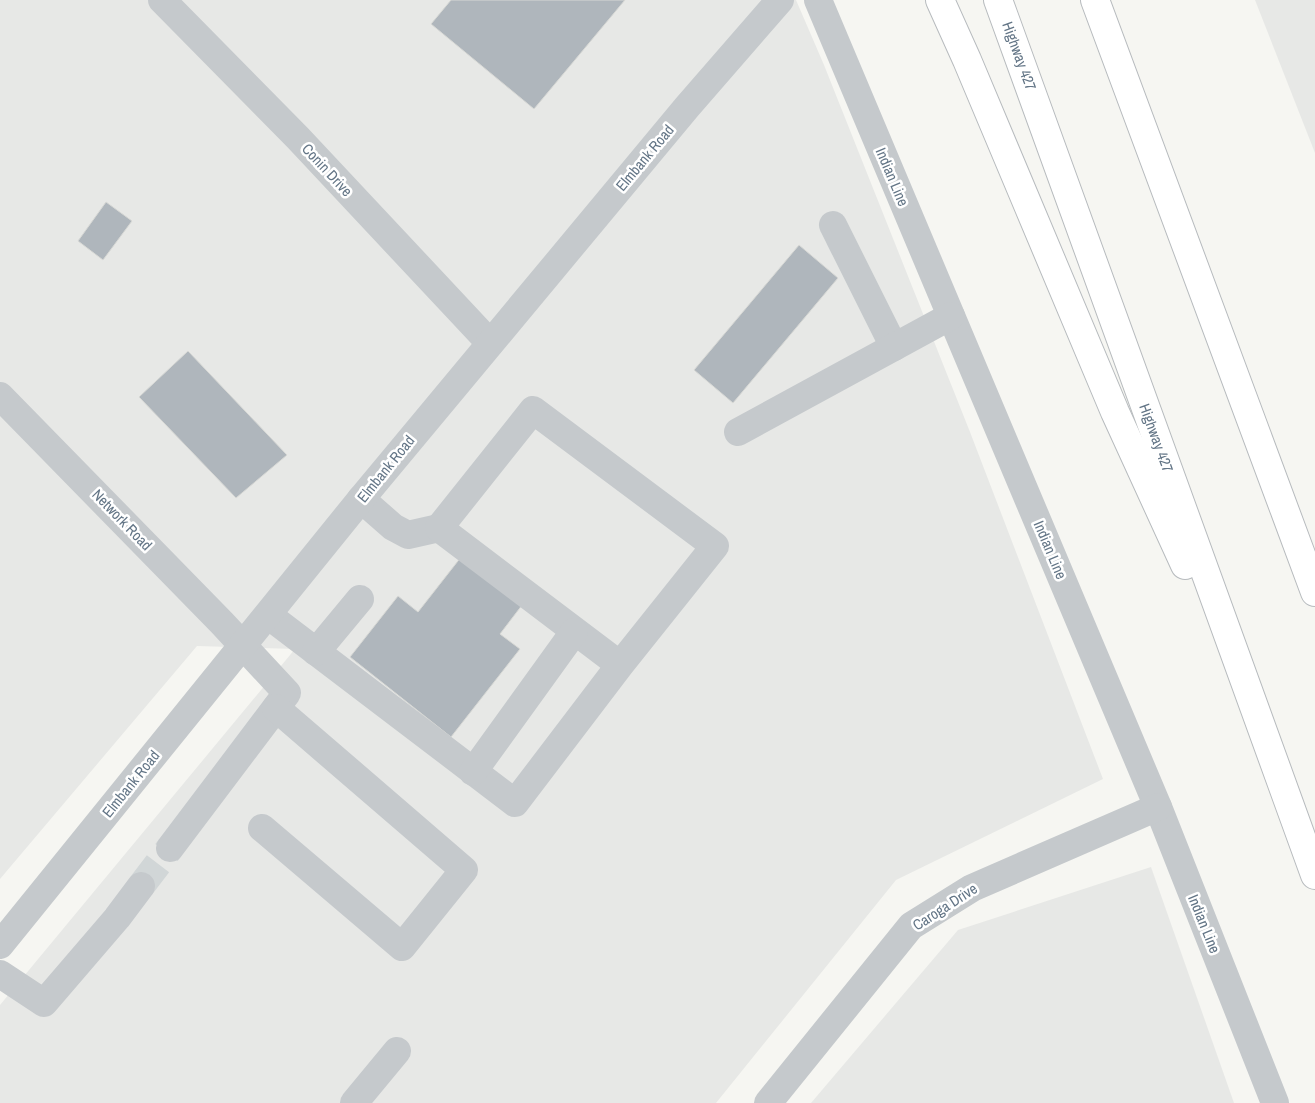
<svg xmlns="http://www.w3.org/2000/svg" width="1315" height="1103" viewBox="0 0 1315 1103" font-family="'Archivo Narrow',sans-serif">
<rect width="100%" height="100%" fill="#f6f6f2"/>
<g fill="#e7e8e6">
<path d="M 0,0 L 796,0 L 824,65 L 970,432 L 1103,779 L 896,880 L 716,1103 L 0,1103 L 0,1005 L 295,649 L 197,646 L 0,879 Z"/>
<path d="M 1255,0 L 1315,0 L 1315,153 Z"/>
<path d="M 1151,867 L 1234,1103 L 811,1103 L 958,930 Z"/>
</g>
<g fill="#afb6bc" stroke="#d7d8d5">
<path d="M 451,0 L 625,0 L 534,109 L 431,24 Z"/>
<path d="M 106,202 L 132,221 L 103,260 L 78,241 Z"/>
<path d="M 799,245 L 838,278 L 733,403 L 694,370 Z"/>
<path d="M 188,351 L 287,455 L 236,498 L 139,397 Z"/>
<path d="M 465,552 L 526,600 L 500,634 L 520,649 L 451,737 L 350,657 L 398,596 L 418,612 Z"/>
</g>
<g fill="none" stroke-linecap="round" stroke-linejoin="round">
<path stroke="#d1d6d7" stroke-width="28" stroke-dasharray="28 14" stroke-linecap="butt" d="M 141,886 L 170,848"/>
<defs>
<g id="highway">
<path d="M 940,0 L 967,60 L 1115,412 L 1185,565"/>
<path d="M 998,0 L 1315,875"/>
<path d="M 1095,0 L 1315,592"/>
</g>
</defs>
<use href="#highway" stroke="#b7bbbe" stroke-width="30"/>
<g stroke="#c5c9cc" stroke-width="28">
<path d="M 162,0 L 298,138 L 490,343"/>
<path d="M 818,0 L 1158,807 L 1275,1103"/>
<path d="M 833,225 L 894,347"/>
<path d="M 0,396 L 222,623 L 287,693 L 170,848"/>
<path d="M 738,432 L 951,316"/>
<path d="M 361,499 L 393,527 L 408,535 L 439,528"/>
<path d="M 268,615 L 515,803 L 620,665 L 715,546 L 533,410 L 439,528 L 620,665"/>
<path d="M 316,652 L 360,599"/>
<path d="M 473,772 L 574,632"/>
<path d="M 262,828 L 402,947 L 464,870 L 276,708"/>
<path d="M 0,945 L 361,499 L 687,107 L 780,0"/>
<path d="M 0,974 L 44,1003 L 117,918 L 141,886"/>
<path d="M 354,1103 L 397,1051"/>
<path d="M 768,1103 L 911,926 L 972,888 L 1158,807"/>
</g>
<use href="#highway" stroke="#fff" stroke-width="28"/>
</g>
<g text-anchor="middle" stroke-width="5" stroke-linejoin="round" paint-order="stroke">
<g font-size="15" fill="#637586" stroke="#fff">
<text transform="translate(1019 56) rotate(70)" y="5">Highway 427</text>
<text transform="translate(645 158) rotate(-50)" y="5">Elmbank Road</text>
<text transform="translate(327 170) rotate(47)" y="5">Conin Drive</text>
<text transform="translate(892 177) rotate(67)" y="5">Indian Line</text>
<text transform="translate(1156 438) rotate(70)" y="5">Highway 427</text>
<text transform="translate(386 469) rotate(-51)" y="5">Elmbank Road</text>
<text transform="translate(122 520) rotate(46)" y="5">Network Road</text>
<text transform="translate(1050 550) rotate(67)" y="5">Indian Line</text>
<text transform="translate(131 784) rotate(-51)" y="5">Elmbank Road</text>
<text transform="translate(945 907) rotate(-33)" y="5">Caroga Drive</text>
<text transform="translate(1204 924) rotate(68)" y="5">Indian Line</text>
</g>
</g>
</svg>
